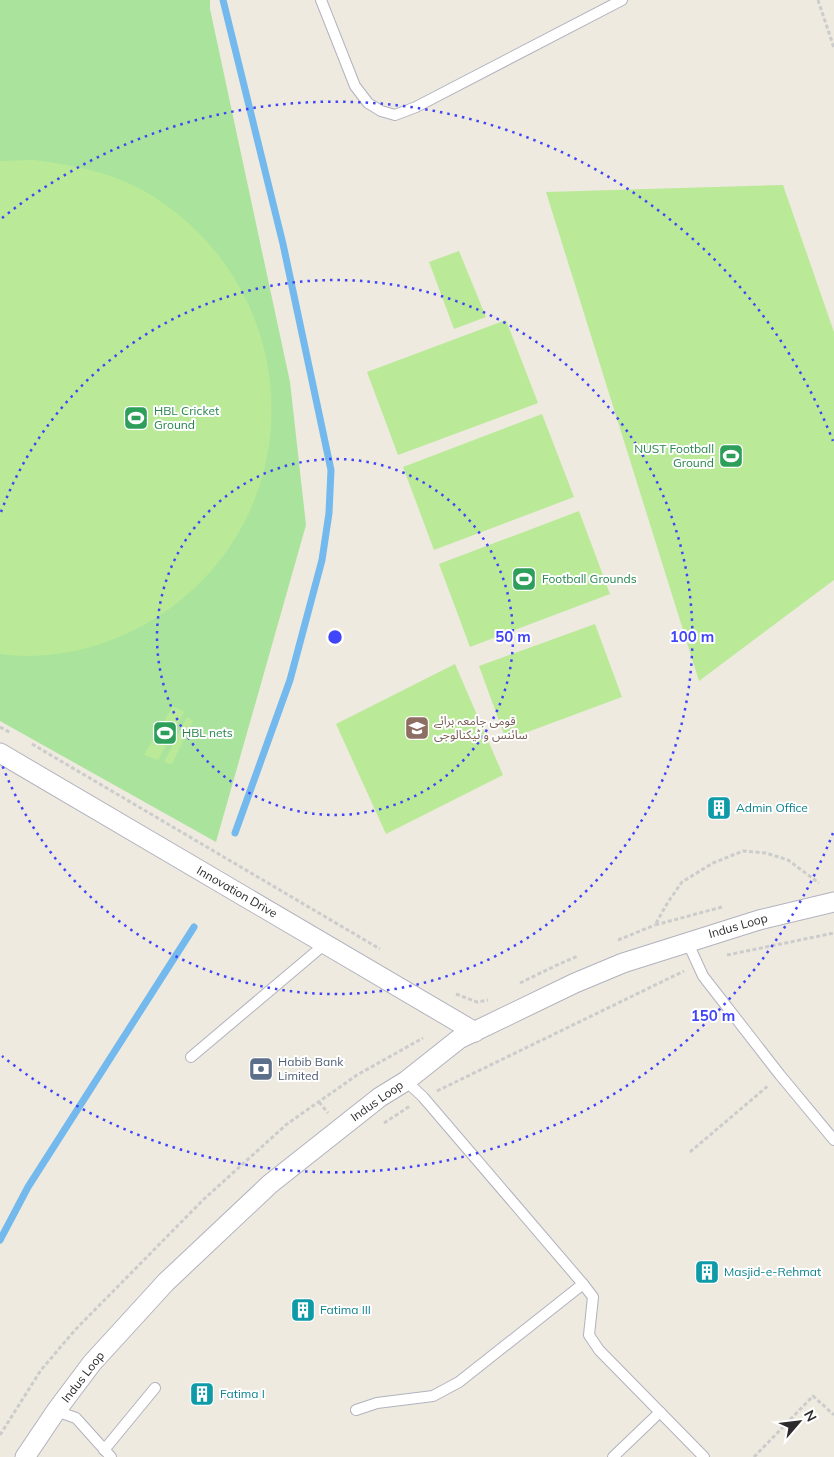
<svg xmlns="http://www.w3.org/2000/svg" width="834" height="1457" viewBox="0 0 834 1457" font-family="Mulish,'Noto Sans Arabic',sans-serif">
<rect width="100%" height="100%" fill="#eeeadf"/>
<path fill="#a9e39c" d="M 0,0 L 210,0 L 210,9 L 290,382 L 306,525 L 216,842 L 0,721 Z"/>
<g fill="#baea98">
<path d="M 34,160 C 75,165 115,173 151,195 C 311,295 313,525 149,622 C 105,648 51,661 0,654 L 0,161 Z"/>
<path d="M 783,185 L 834,332 L 834,580 L 699,681 L 546,192 Z"/>
<path d="M 459,251 L 486,317 L 454,329 L 429,262 Z"/>
<path d="M 506,320 L 538,403 L 398,455 L 367,372 Z"/>
<path d="M 542,414 L 574,497 L 434,550 L 403,467 Z"/>
<path d="M 579,511 L 610,594 L 470,647 L 439,564 Z"/>
<path d="M 595,624 L 622,697 L 506,740 L 479,666 Z"/>
<path d="M 455,664 L 503,775 L 386,834 L 336,724 Z"/>
<path d="M 173,706 L 184,712 L 158,760 L 144,755 Z"/>
<path d="M 187,717 L 193,721 L 172,764 L 164,762 Z"/>
</g>
<g fill="none" stroke-linecap="round" stroke-linejoin="round">
<g stroke="#73b9ee" stroke-width="7">
<path d="M 223,0 L 283,244 L 331,470 L 329,513 L 322,560 L 290,680 L 235,833"/>
<path d="M 0,1240 L 28,1187 L 194,927"/>
</g>
<defs>
<g id="service">
<path d="M 321,0 L 355,86 L 368,103 L 381,111 L 395,115 L 416,107 L 622,0"/>
<path d="M 687,941 L 703,976 L 780,1075 L 834,1140"/>
<path d="M 191,1057 L 325,944"/>
<path d="M 406,1081 L 423,1097 L 583,1284 L 593,1297 L 589,1335 L 599,1350 L 704,1457"/>
<path d="M 356,1410 L 377,1403 L 433,1396 L 459,1382 L 583,1284"/>
<path d="M 56,1411 L 76,1418 L 111,1457"/>
<path d="M 104,1450 L 155,1388"/>
<path d="M 613,1457 L 660,1412"/>
</g>
<g id="minor">
<path d="M 0,753 L 475,1032"/>
<path d="M 25,1457 L 56,1411 L 92,1363 L 166,1282 L 270,1184 L 380,1097 L 406,1081 L 459,1039 L 575,983 L 623,963 L 759,920 L 834,902"/>
</g>
</defs>
<use href="#service" stroke="#b2b2bf" stroke-width="12"/>
<use href="#minor" stroke="#b2b2bf" stroke-width="21"/>
<g stroke="#ccc" stroke-width="3" stroke-dasharray="4 2.5" stroke-linecap="butt">
<path d="M 818,0 L 834,48"/>
<path d="M 0,727 L 11,733"/>
<path d="M 32,744 L 380,949"/>
<path d="M 722,907 L 655,925 L 668,902 L 682,882 L 713,863 L 743,851 L 766,853 L 788,860 L 819,883"/>
<path d="M 618,940 L 655,925"/>
<path d="M 727,955 L 834,933"/>
<path d="M 520,983 L 557,965 L 578,956"/>
<path d="M 456,994 L 477,1002 L 488,1000"/>
<path d="M 437,1091 L 684,971"/>
<path d="M 319,1102 L 328,1113"/>
<path d="M 384,1123 L 410,1106"/>
<path d="M 690,1152 L 769,1085"/>
<path d="M 0,1435 L 41,1370 L 75,1330 L 204,1199 L 287,1124 L 357,1075 L 423,1038"/>
<path d="M 754,1457 L 813,1396 L 834,1415"/>
</g>
<use href="#service" stroke="#fff" stroke-width="10"/>
<use href="#minor" stroke="#fff" stroke-width="19"/>
</g>
<g fill="none" stroke="#4145f9" stroke-width="2.5" stroke-dasharray="2.5 5">
<circle cx="335" cy="637" r="178"/>
<path d="M1 512A357 357 0 1 1 1 762"/>
<path d="M833 833A535 535 0 0 1 2 1056M2 218A535 535 0 0 1 833 441"/>
</g>
<defs>
<symbol id="stadium-square" viewBox="-11 -11 22 22"><rect x="-9" y="-9" width="18" height="18" rx="4" fill="#2e9e5b" stroke="#fff"/><path d="M0-5a6.5 5 0 1 0 0 10a6.5 5 0 1 0 0-10ZM-3.5-1.8h7v3.6h-7Z" fill="#fff"/></symbol>
<symbol id="university-square" viewBox="-11 -11 22 22"><rect x="-9" y="-9" width="18" height="18" rx="4" fill="#8d6e63" stroke="#fff"/><path d="M0-5L7-2L0 1L-7-2ZM-4 1L0 2.5L4 1V4Q0 6-4 4Z" fill="#fff"/></symbol>
<symbol id="building-square" viewBox="-11 -11 22 22"><rect x="-9" y="-9" width="18" height="18" rx="4" fill="#0f9aa8" stroke="#fff"/><path d="M-4-6H4V6H1V3H-1V6H-4ZM-2.5-4.3h1.7v1.8h-1.7ZM.8-4.3h1.7v1.8H.8ZM-2.5-1h1.7V.8h-1.7ZM.8-1h1.7V.8H.8Z" fill="#fff"/></symbol>
<symbol id="bank-square" viewBox="-11 -11 22 22"><rect x="-9" y="-9" width="18" height="18" rx="4" fill="#5c6f8a" stroke="#fff"/><path d="M-6-4H6V4H-6ZM0-2.3a2.3 2.3 0 1 0 0 4.6a2.3 2.3 0 1 0 0-4.6Z" fill="#fff"/></symbol>
</defs>
<g fill-rule="evenodd">
<use href="#stadium-square" x="122" y="404" width="28" height="28"/>
<use href="#stadium-square" x="717" y="442" width="28" height="28"/>
<use href="#stadium-square" x="510" y="565" width="28" height="28"/>
<use href="#university-square" x="403" y="714" width="28" height="28"/>
<use href="#stadium-square" x="151" y="719" width="28" height="28"/>
<use href="#building-square" x="705" y="794" width="28" height="28"/>
<use href="#bank-square" x="247" y="1055" width="28" height="28"/>
<use href="#building-square" x="693" y="1258" width="28" height="28"/>
<use href="#building-square" x="289" y="1296" width="28" height="28"/>
<use href="#building-square" x="188" y="1380" width="28" height="28"/>
</g>
<g text-anchor="middle" stroke-width="4" stroke-linejoin="round" paint-order="stroke">
<g font-size="12" fill="#27864d" stroke="#fff" text-anchor="start">
<text x="154" y="415">HBL Cricket<tspan x="154" dy="14">Ground</tspan></text>
<text x="714" y="453" text-anchor="end">NUST Football<tspan x="714" dy="14">Ground</tspan></text>
<text x="542" y="583">Football Grounds</text>
<text x="182" y="737">HBL nets</text>
</g>
<g font-size="12" fill="#785e54" stroke="#fff" text-anchor="start">
<text x="434" y="725">قومی جامعہ برائے<tspan x="434" dy="14">سائنس و ٹیکنالوجی</tspan></text>
</g>
<g font-size="12" fill="#0d838f" stroke="#fff" text-anchor="start">
<text x="736" y="812">Admin Office</text>
<text x="724" y="1276">Masjid-e-Rehmat</text>
<text x="320" y="1314">Fatima III</text>
<text x="220" y="1398">Fatima I</text>
</g>
<g font-size="12" fill="#2c2c2c" stroke="#fff">
<text transform="translate(237 892) rotate(30)" y="4">Innovation Drive</text>
<text transform="translate(738 926) rotate(-16)" y="4">Indus Loop</text>
<text transform="translate(377 1101) rotate(-35)" y="4">Indus Loop</text>
<text transform="translate(83 1377) rotate(-52)" y="4">Indus Loop</text>
</g>
<g font-size="12" fill="#4e5e75" stroke="#fff" text-anchor="start">
<text x="278" y="1066">Habib Bank<tspan x="278" dy="14">Limited</tspan></text>
</g>
</g>
<circle cx="335" cy="637" r="8" fill="#4145f9" stroke="#fff" stroke-width="2.5"/>
<g font-size="15" text-anchor="middle" font-weight="bold" fill="#4145f9" stroke="#fff" stroke-width="4" stroke-linejoin="round" paint-order="stroke">
<text x="513" y="642">50 m</text>
<text x="692" y="642">100 m</text>
<text x="713" y="1021">150 m</text>
</g>
<g transform="translate(799 1422) rotate(62)" stroke="#ffffff" stroke-width="4" paint-order="stroke">
<path d="M0-4L9 19L0 12L-9 19Z" fill="#2c2c2c"/>
<text y="-8" font-size="14" font-weight="bold" text-anchor="middle" fill="#2c2c2c">N</text>
</g>
</svg>
